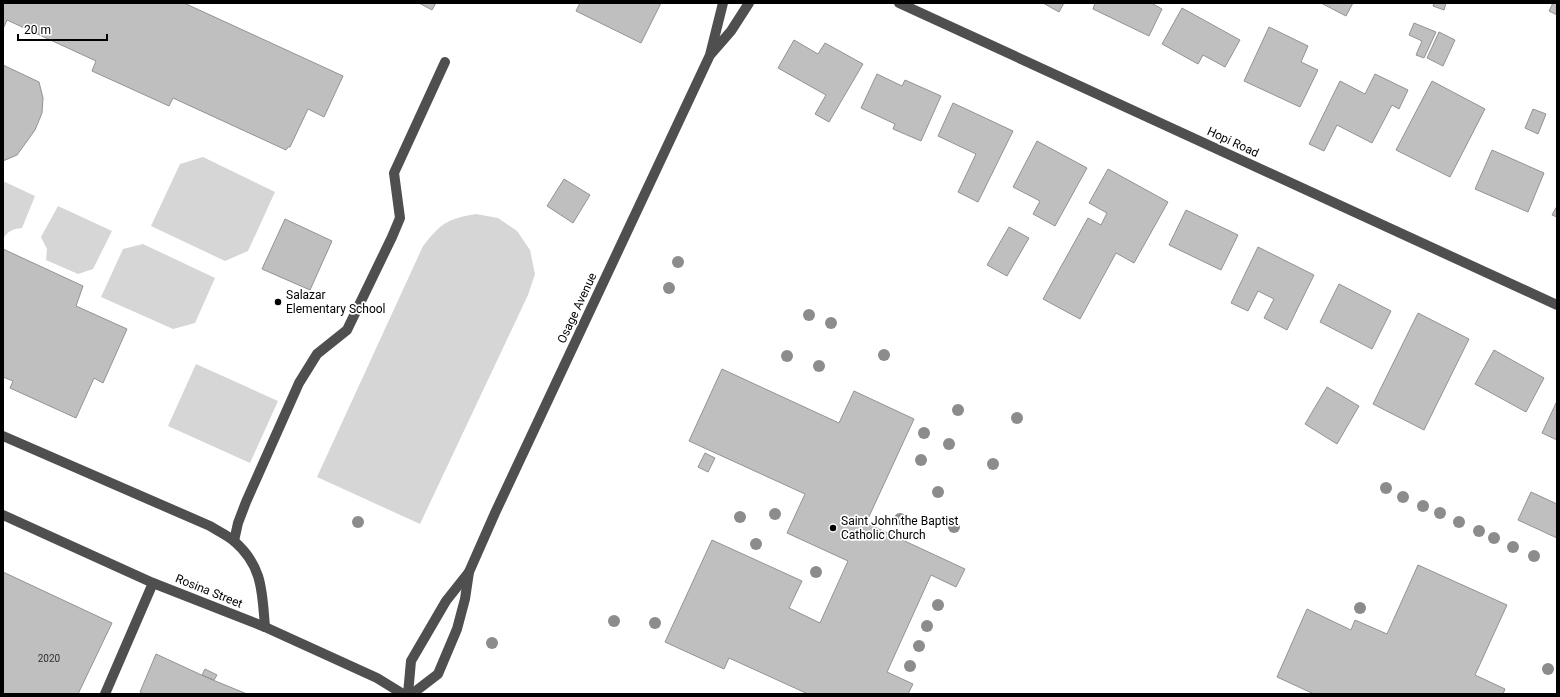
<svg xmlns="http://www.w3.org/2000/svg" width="1560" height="697" viewBox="0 0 1560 697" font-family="Roboto,sans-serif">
<rect width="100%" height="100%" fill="#fff"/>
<g fill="#d6d6d6">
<path d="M 203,157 L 275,192 L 248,251 L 225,261 L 151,226 L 180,164 Z"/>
<path d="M 3,181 L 35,196 L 22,228 C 12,229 8,231 3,239 Z"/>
<path d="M 58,206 L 112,231 L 93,269 L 78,274 L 46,260 L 47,249 L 41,237 Z"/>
<path d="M 476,214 L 498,218 L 517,231 L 530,250 L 535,274 L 528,295 L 420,524 L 317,477 L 423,246 C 441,223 447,219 476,214 Z"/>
<path d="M 143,244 L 215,278 L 195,323 L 173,329 L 101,297 L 123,249 Z"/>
<path d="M 196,364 L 278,401 L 250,463 L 168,426 Z"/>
</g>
<g fill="#bfbfbf" stroke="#939393">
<path d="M 3,3 L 184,3 L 343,76 L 324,117 L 308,109 L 290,147 L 288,147 L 286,150 L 173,98 L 169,106 L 92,71 L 96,61 L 7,20 L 3,29 Z"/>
<path d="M 419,3 L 436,3 L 432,10 Z"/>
<path d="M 580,3 L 661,3 L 641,43 L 576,11 Z"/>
<path d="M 1043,3 L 1064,3 L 1059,12 Z"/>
<path d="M 1095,3 L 1151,3 L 1162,9 L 1149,36 L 1093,9 Z"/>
<path d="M 1321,3 L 1353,3 L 1346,16 Z"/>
<path d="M 1434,3 L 1446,3 L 1444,10 L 1433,6 Z"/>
<path d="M 1553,3 L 1557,3 L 1557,15 L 1549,11 Z"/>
<path d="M 1182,8 L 1240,40 L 1225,67 L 1203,55 L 1198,64 L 1162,44 Z"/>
<path d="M 1414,23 L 1436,32 L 1424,58 L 1416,55 L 1422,41 L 1409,35 Z"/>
<path d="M 1269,27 L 1308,46 L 1301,62 L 1318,70 L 1300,107 L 1244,81 Z"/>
<path d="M 1439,32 L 1455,40 L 1443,66 L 1427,58 Z"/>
<path d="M 794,40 L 818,54 L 825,43 L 863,64 L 829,122 L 815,114 L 826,95 L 778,68 Z"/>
<path d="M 3,65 L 39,82 L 43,98 L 42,113 L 35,130 L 17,155 L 3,161 Z"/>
<path d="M 877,74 L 902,86 L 905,80 L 941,96 L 921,141 L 893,129 L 895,124 L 861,108 Z"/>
<path d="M 1375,74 L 1408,90 L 1399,109 L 1392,105 L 1372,143 L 1337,125 L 1324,151 L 1309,144 L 1340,81 L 1365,94 Z"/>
<path d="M 1432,81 L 1485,109 L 1450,177 L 1396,150 Z"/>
<path d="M 953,103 L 1013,131 L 978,202 L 958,192 L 976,154 L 938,136 Z"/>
<path d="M 1533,109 L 1546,114 L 1538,134 L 1525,128 Z"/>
<path d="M 1037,141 L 1087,168 L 1055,226 L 1033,214 L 1040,201 L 1013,187 Z"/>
<path d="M 1492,150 L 1544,173 L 1528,212 L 1475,189 Z"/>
<path d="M 1108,169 L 1168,202 L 1134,263 L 1116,253 L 1080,319 L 1043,299 L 1088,218 L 1101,225 L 1107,213 L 1089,203 Z"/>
<path d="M 564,179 L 590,195 L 573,223 L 547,206 Z"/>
<path d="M 1557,206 L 1557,217 L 1552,215 Z"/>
<path d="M 1186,210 L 1238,235 L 1221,270 L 1169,245 Z"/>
<path d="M 285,219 L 332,241 L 310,290 L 262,269 Z"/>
<path d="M 1009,227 L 1029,238 L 1007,276 L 987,265 Z"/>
<path d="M 1258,247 L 1314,275 L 1287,330 L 1264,318 L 1274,299 L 1258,291 L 1248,311 L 1231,303 Z"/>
<path d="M 3,249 L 83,286 L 76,306 L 127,329 L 103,383 L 94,378 L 76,418 L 10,388 L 13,381 L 3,377 Z"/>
<path d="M 1339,284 L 1391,311 L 1372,349 L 1320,322 Z"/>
<path d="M 1418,313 L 1469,339 L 1424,430 L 1373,404 Z"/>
<path d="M 1494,350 L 1544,378 L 1526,412 L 1475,384 Z"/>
<path d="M 722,369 L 839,423 L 854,391 L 914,419 L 866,523 L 965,569 L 956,587 L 931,575 L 887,672 L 913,684 L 908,694 L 808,694 L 729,658 L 724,669 L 665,642 L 712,540 L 802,581 L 789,608 L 820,623 L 848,561 L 787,533 L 805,494 L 689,441 Z"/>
<path d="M 1327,387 L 1359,406 L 1337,444 L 1305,424 Z"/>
<path d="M 1557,401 L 1557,440 L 1542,433 Z"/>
<path d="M 705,453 L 715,458 L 708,472 L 698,467 Z"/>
<path d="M 1531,492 L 1557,504 L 1557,538 L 1518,520 Z"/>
<path d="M 1418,565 L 1507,605 L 1475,675 L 1505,689 L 1503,694 L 1314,694 L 1277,677 L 1307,609 L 1351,630 L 1355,620 L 1387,634 Z"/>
<path d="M 3,572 L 112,623 L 78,694 L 3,694 Z"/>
<path d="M 156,654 L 208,678 L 247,694 L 144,694 L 140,692 Z"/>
<path d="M 205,669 L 217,675 L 214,680 L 202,675 Z"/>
</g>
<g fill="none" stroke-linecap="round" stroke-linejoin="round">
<g stroke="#4f4f4f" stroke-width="10">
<path d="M 899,3 L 1557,305"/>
<path d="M 711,54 L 731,31 L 749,3"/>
<path d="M 3,436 L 210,526 C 218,531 227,535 234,541 C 263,566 262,592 265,627"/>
<path d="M 3,515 L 153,583 L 265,627 L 377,678 L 403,694"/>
<path d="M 234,541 L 238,523 L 246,502 L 299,383 L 317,354 L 347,330 L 392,237 L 400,218 L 394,173 L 445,62"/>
<path d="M 105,694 L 153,583"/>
<path d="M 408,694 L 411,661 L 446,601 L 469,572"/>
<path d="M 412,694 L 438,674 L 457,629 L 465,599 L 469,572 L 495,513 L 710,55 L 723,3"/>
</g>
</g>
<g fill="#8c8c8c">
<circle cx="678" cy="262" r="6"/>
<circle cx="669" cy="288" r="6"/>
<circle cx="809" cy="315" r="6"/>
<circle cx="831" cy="323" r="6"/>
<circle cx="884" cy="355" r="6"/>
<circle cx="787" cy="356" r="6"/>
<circle cx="819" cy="366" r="6"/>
<circle cx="958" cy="410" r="6"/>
<circle cx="1017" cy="418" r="6"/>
<circle cx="924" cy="433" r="6"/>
<circle cx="949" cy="444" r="6"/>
<circle cx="921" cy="460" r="6"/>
<circle cx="993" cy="464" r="6"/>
<circle cx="1386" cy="488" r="6"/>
<circle cx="938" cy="492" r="6"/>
<circle cx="1403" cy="497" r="6"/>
<circle cx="1423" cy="506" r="6"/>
<circle cx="1440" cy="513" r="6"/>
<circle cx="775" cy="514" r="6"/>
<circle cx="740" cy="517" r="6"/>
<circle cx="900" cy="519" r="6"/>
<circle cx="358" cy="522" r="6"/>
<circle cx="1459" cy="522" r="6"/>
<circle cx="954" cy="527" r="6"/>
<circle cx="1479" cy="531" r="6"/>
<circle cx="1494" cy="538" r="6"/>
<circle cx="756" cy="544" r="6"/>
<circle cx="1513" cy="547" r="6"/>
<circle cx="1534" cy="556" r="6"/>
<circle cx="816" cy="572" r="6"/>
<circle cx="938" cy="605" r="6"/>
<circle cx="1360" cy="608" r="6"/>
<circle cx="614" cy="621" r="6"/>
<circle cx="655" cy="623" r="6"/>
<circle cx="927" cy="626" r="6"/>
<circle cx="492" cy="643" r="6"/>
<circle cx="919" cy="646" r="6"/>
<circle cx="910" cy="666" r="6"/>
<circle cx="1548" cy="669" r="6"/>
</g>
<g fill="#000" stroke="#fff" stroke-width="1.5">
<circle cx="278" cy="302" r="4"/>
<circle cx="833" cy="528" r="4"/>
</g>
<g text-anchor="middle" stroke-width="3.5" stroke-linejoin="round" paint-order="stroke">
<g font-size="10" fill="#303030">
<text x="49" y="662">2020</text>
</g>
<g font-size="12" fill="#000" stroke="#fff">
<text transform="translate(1233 142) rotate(25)" y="4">Hopi Road</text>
<text transform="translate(577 308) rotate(-65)" y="4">Osage Avenue</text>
<text transform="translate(209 591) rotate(22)" y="4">Rosina Street</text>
</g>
<g font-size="12" fill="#000" stroke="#fff" text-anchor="start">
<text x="286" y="299">Salazar<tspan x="286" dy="14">Elementary School</tspan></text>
<text x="841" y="525">Saint John the Baptist<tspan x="841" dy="14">Catholic Church</tspan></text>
</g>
</g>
<rect width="1560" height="697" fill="none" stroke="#000000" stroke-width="8"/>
<path d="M18 34v6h89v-6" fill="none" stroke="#000000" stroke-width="2"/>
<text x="24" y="34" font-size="12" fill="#000000" stroke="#ffffff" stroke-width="3" paint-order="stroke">20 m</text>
</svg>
